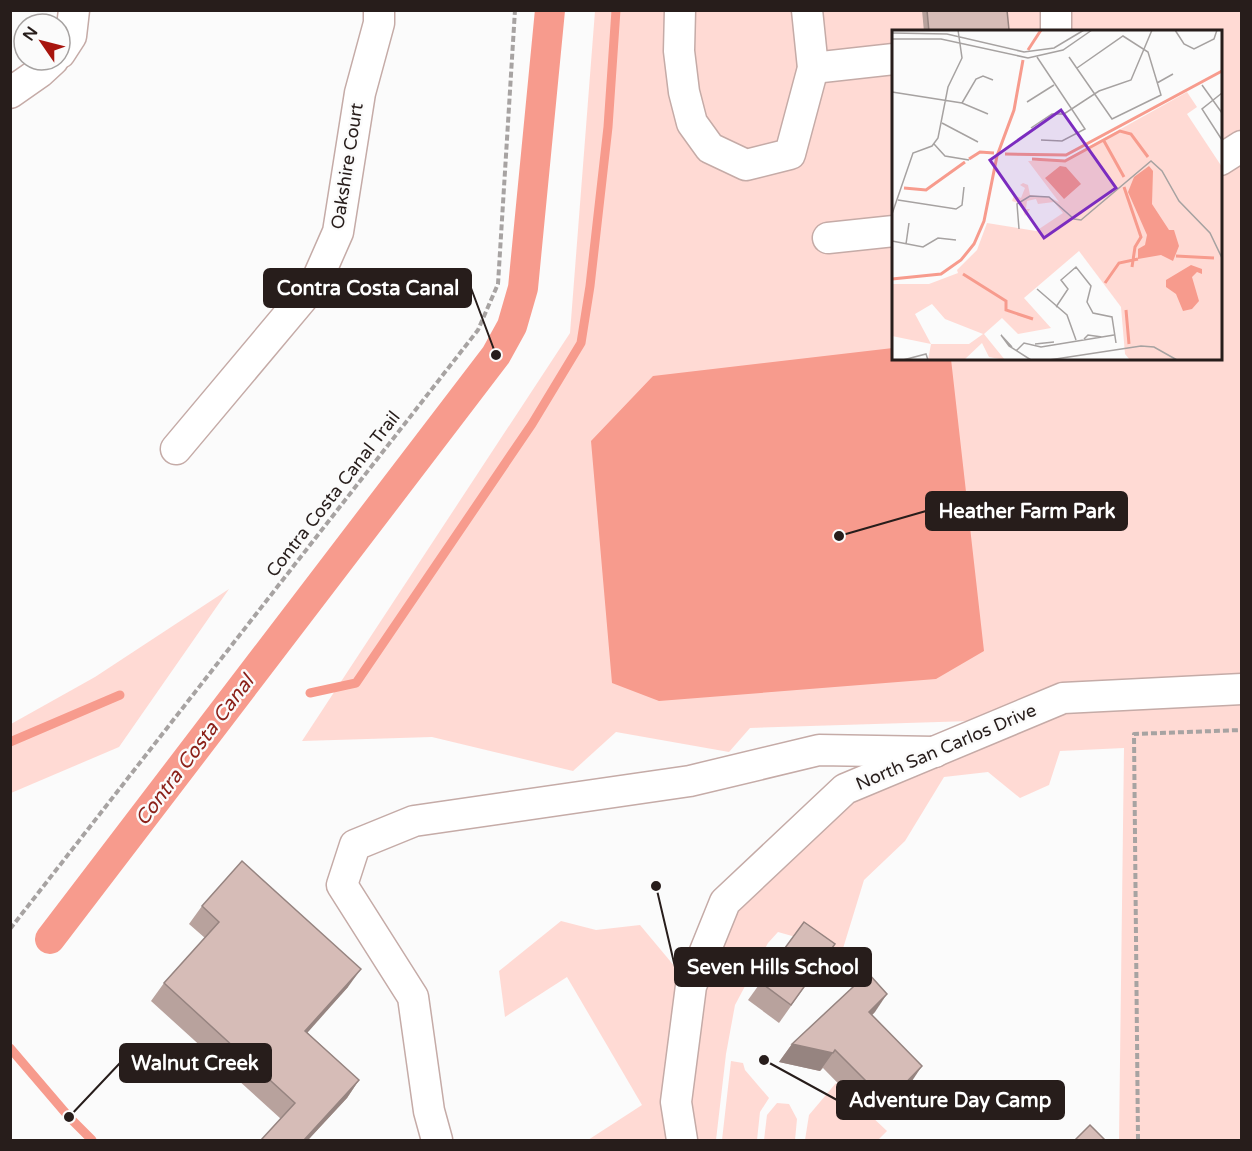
<svg xmlns="http://www.w3.org/2000/svg" width="1252" height="1151" viewBox="0 0 1252 1151" font-family="'Varela Round',sans-serif">
<rect width="100%" height="100%" fill="#fbfbfb"/>
<g fill="#ffdad4" fill-rule="evenodd">
<path d="M 595,11 L 1241,11 L 1241,1140 L 1119,1140 L 1124,748 L 1060,751 L 1049,785 L 1020,798 L 988,772 L 944,777 L 905,841 L 864,880 L 841,955 L 831,947 L 778,932 L 768,943 L 735,1005 L 726,1054 L 716,1140 L 588,1140 L 642,1105 L 567,977 L 505,1017 L 499,971 L 561,921 L 596,930 L 640,925 L 691,986 L 725,902 L 845,789 L 971,721 L 750,728 L 729,752 L 616,732 L 573,771 L 432,737 L 302,741 L 570,333 ZM 894,32 L 1220,32 L 1220,358 L 894,358 Z"/>
<path d="M 229,589 L 119,747 L 11,793 L 11,724 L 95,677 Z"/>
<path d="M 731,1061 L 743,1063 L 745,1070 L 769,1098 L 760,1112 L 757,1140 L 722,1140 Z"/>
<path d="M 836,1083 L 887,1131 L 878,1140 L 805,1140 L 809,1115 Z"/>
<path d="M 777,1103 L 789,1104 L 797,1119 L 795,1140 L 764,1140 L 767,1115 Z"/>
</g>
<path fill="#f79b8d" d="M 893,348 L 894,358 L 951,359 L 984,651 L 936,679 L 659,701 L 612,683 L 591,441 L 653,376 Z"/>
<g fill="none" stroke-linecap="round" stroke-linejoin="round">
<g stroke="#f79b8d" stroke-width="9">
<path d="M 310,693 L 356,683 L 532,424 L 581,343 L 590,286 L 608,127 L 616,10"/>
<path d="M 10,742 L 120,695"/>
<path d="M 10,1048 L 69,1117 L 92,1140"/>
</g>
<path stroke="#f79b8d" stroke-width="30" d="M 50,939 L 496,355 L 512,326 L 523,288 L 550,10"/>
<defs>
<g id="minor">
<path d="M 680,10 L 679,51 L 684,92 L 692,123 L 710,148 L 746,165 L 790,154 L 813,68 L 807,10"/>
<path d="M 1056,10 L 1056,32"/>
<path d="M 60,53 L 71,36 L 74,10"/>
<path d="M 813,68 L 894,59"/>
<path d="M 10,93 L 40,72 L 53,60"/>
<path d="M 1220,160 L 1242,146"/>
<path d="M 828,238 L 894,231"/>
<path d="M 176,449 L 316,282 L 338,232 L 360,93 L 379,23 L 379,10"/>
<path d="M 437,1140 L 429,1111 L 413,997 L 342,885 L 355,845 L 414,821 L 690,781 L 819,750 L 935,752"/>
<path d="M 682,1140 L 676,1102 L 691,986 L 725,902 L 845,789 L 1063,698 L 1242,689"/>
</g>
</defs>
<use href="#minor" stroke="#c5aba7" stroke-width="33"/>
<g stroke="#a7a3a2" stroke-width="4" stroke-dasharray="6 3" stroke-linecap="butt">
<path d="M 10,929 L 478,330 L 498,284 L 515,10"/>
<path d="M 1138,1140 L 1134,734 L 1242,730"/>
</g>
<use href="#minor" stroke="#fff" stroke-width="30"/>
</g>
<g fill="#b8a29d">
<path d="M 922,10 L 1007,10 L 1008,32 L 924,32 Z"/>
<path d="M 202,906 L 348,987 L 307,1032 L 359,1080 L 347,1098 L 308,1140 L 261,1140 L 281,1119 L 151,1001 L 164,983 L 205,938 L 189,924 Z"/>
<path d="M 804,922 L 835,944 L 779,1023 L 748,1000 Z"/>
<path d="M 875,1012 L 872,1015 L 910,1084 L 874,1120 L 823,1068 L 820,1071 L 779,1062 L 792,1044 Z"/>
</g>
<g fill="#968480">
<path d="M 361,969 L 348,987 L 293,1049 L 305,1031 Z"/>
<path d="M 887,994 L 875,1012 L 856,1030 L 869,1012 Z"/>
<path d="M 792,1044 L 835,1050 L 820,1071 L 779,1062 Z"/>
<path d="M 922,1066 L 910,1084 L 874,1120 L 887,1102 Z"/>
<path d="M 359,1080 L 347,1098 L 308,1140 L 304,1140 Z"/>
</g>
<g fill="#d6bcb7" stroke="#968480" stroke-width="1.5">
<path d="M 927,10 L 1007,10 L 1009,30 L 998,32 L 929,32 Z"/>
<path d="M 242,861 L 361,969 L 305,1031 L 359,1080 L 304,1140 L 261,1140 L 295,1103 L 164,983 L 219,922 L 202,906 Z"/>
<path d="M 804,922 L 835,944 L 791,1005 L 760,982 Z"/>
<path d="M 868,973 L 887,994 L 869,1012 L 922,1066 L 887,1102 L 835,1050 L 833,1053 L 792,1044 Z"/>
<path d="M 1090,1125 L 1105,1140 L 1075,1140 Z"/>
</g>
<g text-anchor="middle" stroke-width="5" stroke-linejoin="round" paint-order="stroke">
<g font-size="18" fill="#271d1b" stroke="#fbfbfb">
<text transform="translate(347 166) rotate(-81)" y="6">Oakshire Court</text>
<text transform="translate(333 494) rotate(-52)" y="6">Contra Costa Canal Trail</text>
<text transform="translate(946 747) rotate(-23)" y="6">North San Carlos Drive</text>
</g>
<g font-size="20" font-style="italic" fill="#8b2119" stroke="#fbfbfb">
<text transform="translate(194 750) rotate(-53)" y="7">Contra Costa Canal</text>
</g>
</g>
<g transform="translate(892 30)">
<rect width="330" height="330" fill="#fbfbfb"/>
<path d="M 295,62 L 305,77 L 295,84 L 330,137 L 330,330 L 238,330 L 233,324 L 229,277 L 187,221 L 132,268 L 159,298 L 126,304 L 110,288 L 92,304 L 113,330 L 97,327 L 90,313 L 72,330 L 36,330 L 39,314 L 0,306 L 0,254 L 37,254 L 66,243 L 65,240 L 85,220 L 95,193 L 144,201 L 171,183 L 162,172 L 146,174 L 144,169 L 135,171 L 134,179 L 138,179 L 133,186 L 129,174 L 120,171 L 122,165 L 129,168 L 133,158 L 128,155 L 131,153 L 136,155 L 138,165 L 157,167 L 167,172 L 136,131 L 173,130 ZM 40,274 L 53,289 L 91,304 L 77,314 L 39,314 L 23,284 Z" fill="#ffdad4" fill-rule="evenodd"/>
<path d="M 168,136 L 174,137 L 189,154 L 172,169 L 153,148 ZM 257,136 L 261,141 L 260,174 L 277,200 L 282,200 L 287,216 L 281,231 L 269,225 L 246,229 L 246,219 L 253,215 L 255,205 L 236,162 L 242,147 ZM 299,235 L 310,239 L 310,244 L 305,242 L 300,247 L 307,271 L 300,279 L 291,281 L 284,264 L 274,257 L 274,250 Z" fill="#f79b8d"/>
<path fill="none" stroke="#f79b8d" stroke-width="3" d="M 136,20 L 149,0M 212,111 L 232,147M 113,124 L 174,125 L 330,41M 77,129 L 88,122 L 102,123M 140,129 L 173,131 L 228,101 L 239,104 L 256,127M 232,157 L 249,207 L 243,217 L 240,237M 12,158 L 34,160 L 73,132M 284,226 L 322,228M 71,244 L 114,271 L 114,280 L 141,289M 0,249 L 49,244 L 69,230 L 82,214 L 92,191 L 105,126 L 122,80 L 131,30M 213,253 L 227,233 L 246,229M 234,280 L 237,314"/>
<path fill="none" stroke="#a6a2a1" stroke-width="1.5" d="M 283,0 L 292,14 L 302,19 L 322,9 L 325,0M 0,3 L 55,4 L 132,22 L 162,18 L 192,0M 0,9 L 49,9 L 136,28 L 171,20 L 200,0M 145,27 L 193,99 L 170,111 L 149,110M 177,27 L 220,89 L 269,65 L 256,22 L 231,6 L 185,38M 265,53 L 281,44M 310,55 L 330,83M 0,62 L 70,73 L 96,84M 330,63 L 310,79 L 330,110M 135,72 L 162,55M 70,73 L 84,49 L 91,46 L 101,50M 50,93 L 86,112M 139,98 L 160,84 L 172,84 L 207,61 L 239,50 L 260,0M 42,114 L 53,126 L 77,130M 6,170 L 64,179 L 70,175 L 72,157M 0,184 L 21,123 L 40,116 L 46,108 L 56,57 L 70,28 L 66,0M 127,199 L 125,174 L 138,166 L 157,167 L 182,189 L 189,190 L 259,131 L 270,141 L 287,171 L 318,203 L 330,228M 0,211 L 31,217 L 46,208 L 64,210M 14,214 L 17,193M 145,259 L 175,285 L 184,310M 164,277 L 176,259 L 169,250 L 184,237 L 199,256 L 195,272 L 201,283 L 220,287 L 224,313M 192,309 L 196,305 L 210,307M 143,314 L 162,312M 120,317 L 109,305 L 117,316 L 139,330M 124,321 L 132,313 L 149,317 L 222,305M 11,330 L 34,324 L 36,330M 157,330 L 249,316 L 262,317 L 285,330"/>
<path fill="#7b2cbf" fill-opacity="0.15" stroke="#7b2cbf" stroke-width="3" d="M 169,80 L 224,158 L 152,208 L 98,130 Z"/>
<rect width="330" height="330" fill="none" stroke="#271d1b" stroke-width="3"/>
</g>
<path fill="none" stroke="#271d1b" stroke-width="2" d="M496 355L471 288M839 536L926 511M656 886L675 967M69 1117L120 1063M764 1060L837 1100"/>
<g fill="#271d1b" stroke="#fbfbfb" stroke-width="2">
<circle cx="496" cy="355" r="6"/>
<circle cx="839" cy="536" r="6"/>
<circle cx="656" cy="886" r="6"/>
<circle cx="69" cy="1117" r="6"/>
<circle cx="764" cy="1060" r="6"/>
</g>
<g fill="#271d1b" stroke="#271d1b" stroke-width="2">
<rect x="264" y="269" width="207" height="38" rx="6"/>
<rect x="926" y="492" width="201" height="38" rx="6"/>
<rect x="675" y="948" width="196" height="38" rx="6"/>
<rect x="120" y="1044" width="151" height="38" rx="6"/>
<rect x="837" y="1081" width="227" height="38" rx="6"/>
</g>
<g font-size="20" text-anchor="middle" font-weight="bold" fill="#fff">
<text x="368" y="295">Contra Costa Canal</text>
<text x="1027" y="518">Heather Farm Park</text>
<text x="773" y="974">Seven Hills School</text>
<text x="195" y="1070">Walnut Creek</text>
<text x="950" y="1107">Adventure Day Camp</text>
</g>
<rect width="1252" height="1151" fill="none" stroke="#271d1b" stroke-width="24"/>
<g transform="translate(42 42) rotate(305)"><circle r="28" fill="#fbfbfb" stroke="#a6a2a1" stroke-width="1.5"/>
<path d="M0-4.5L10 22L0 15L-10 22Z" fill="#a8150e"/>
<text y="-9" font-size="16" font-weight="bold" text-anchor="middle" fill="#271d1b">N</text>
</g>
</svg>
